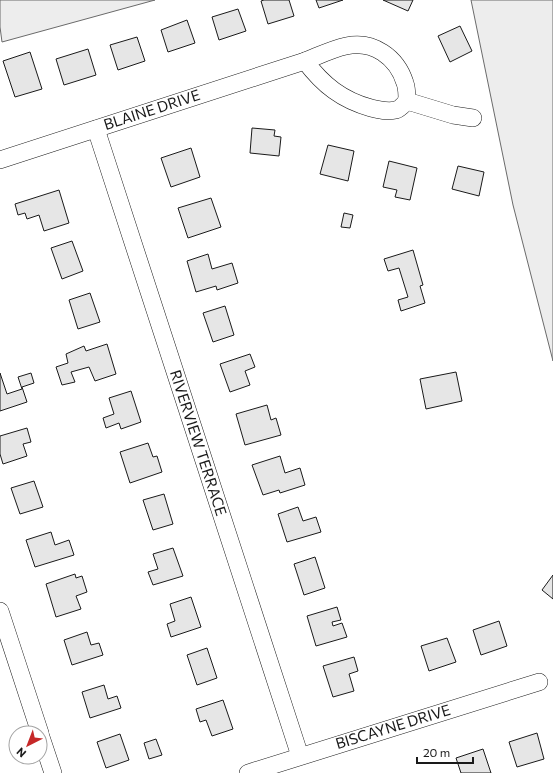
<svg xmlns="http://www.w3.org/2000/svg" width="553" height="773" viewBox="0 0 553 773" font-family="Commissioner,sans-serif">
<rect width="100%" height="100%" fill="#fff"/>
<g fill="#ededed" stroke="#6a6a6a">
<path d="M 0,0 L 155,0 L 2,42 L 0,27 Z"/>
<path d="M 471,0 L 553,0 L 553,361 L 513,205 Z"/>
</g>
<g fill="#e6e6e6" stroke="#1a1a1a">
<path d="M 264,0 L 289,0 L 294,16 L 268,24 L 261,1 Z"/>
<path d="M 316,0 L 343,0 L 319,8 Z"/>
<path d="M 383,0 L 413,0 L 408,11 Z"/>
<path d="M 238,9 L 246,31 L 219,40 L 212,17 Z"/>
<path d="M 187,20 L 195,43 L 168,52 L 161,30 Z"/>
<path d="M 460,26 L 472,51 L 450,62 L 438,36 Z"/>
<path d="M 137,37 L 145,61 L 118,70 L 110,45 Z"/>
<path d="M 88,49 L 96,75 L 64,85 L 56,59 Z"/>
<path d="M 30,52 L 42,89 L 15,97 L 3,61 Z"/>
<path d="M 252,128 L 275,130 L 274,136 L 281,137 L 279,156 L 250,153 Z"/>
<path d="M 328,145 L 354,151 L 348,181 L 320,174 Z"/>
<path d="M 191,148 L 200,177 L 171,187 L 161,158 Z"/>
<path d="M 389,161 L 417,168 L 410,200 L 395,197 L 397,190 L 383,187 Z"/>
<path d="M 458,166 L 484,172 L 479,196 L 452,189 Z"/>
<path d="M 59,190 L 69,223 L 44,231 L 39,215 L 27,219 L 25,213 L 18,215 L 15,204 Z"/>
<path d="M 211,198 L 221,227 L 188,238 L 178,208 Z"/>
<path d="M 344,213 L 353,215 L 350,228 L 341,227 Z"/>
<path d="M 72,241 L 83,271 L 62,279 L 51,248 Z"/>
<path d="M 413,250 L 423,285 L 420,286 L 425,303 L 401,311 L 398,300 L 408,297 L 399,268 L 388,271 L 384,259 Z"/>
<path d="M 208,254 L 212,269 L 232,263 L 238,283 L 217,290 L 216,286 L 196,292 L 187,261 Z"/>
<path d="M 90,293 L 100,322 L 78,329 L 69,300 Z"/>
<path d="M 225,306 L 234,335 L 213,342 L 203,313 Z"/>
<path d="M 107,344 L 116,374 L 95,381 L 89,367 L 71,372 L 75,382 L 62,385 L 56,367 L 68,363 L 66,354 L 84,346 L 86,351 Z"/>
<path d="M 250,354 L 255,367 L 245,371 L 250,385 L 230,392 L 220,364 Z"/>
<path d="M 456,372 L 462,401 L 426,409 L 420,379 Z"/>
<path d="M 0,373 L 7,394 L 22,389 L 18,377 L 31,373 L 34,383 L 22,387 L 27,402 L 0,411 Z"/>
<path d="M 131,391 L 141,422 L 121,429 L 119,423 L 106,428 L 103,418 L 114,414 L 109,398 Z"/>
<path d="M 267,405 L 271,420 L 276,418 L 281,435 L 245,445 L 236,414 Z"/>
<path d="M 27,428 L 31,442 L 23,444 L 27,456 L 3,464 L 0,454 L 0,436 Z"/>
<path d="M 148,443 L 153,457 L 157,456 L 162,472 L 130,483 L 120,452 Z"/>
<path d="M 280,456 L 285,473 L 300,468 L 305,485 L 280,493 L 279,490 L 263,495 L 252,465 Z"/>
<path d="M 34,481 L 43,507 L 20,514 L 11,488 Z"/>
<path d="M 164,494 L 173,524 L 153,530 L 143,500 Z"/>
<path d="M 298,507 L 303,521 L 316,517 L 321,532 L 287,542 L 278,514 Z"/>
<path d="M 51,532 L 55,545 L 69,540 L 74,555 L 35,567 L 26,540 Z"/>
<path d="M 173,548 L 183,576 L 153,585 L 148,572 L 158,569 L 153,554 Z"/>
<path d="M 315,557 L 325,588 L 304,595 L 294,564 Z"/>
<path d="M 75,574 L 76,578 L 82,576 L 87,592 L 76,596 L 81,609 L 56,617 L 46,584 Z"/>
<path d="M 553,575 L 553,599 L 542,590 Z"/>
<path d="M 191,597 L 201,627 L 171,637 L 167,624 L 175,621 L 170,604 Z"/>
<path d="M 337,607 L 341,620 L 332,622 L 333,626 L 342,623 L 347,637 L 316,646 L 307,616 Z"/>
<path d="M 499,621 L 507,646 L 481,655 L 473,630 Z"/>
<path d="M 87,632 L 91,645 L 99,643 L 103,655 L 72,665 L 64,640 Z"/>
<path d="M 447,638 L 456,662 L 429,671 L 421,646 Z"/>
<path d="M 207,648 L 217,678 L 197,685 L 187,655 Z"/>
<path d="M 354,657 L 358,671 L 349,674 L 354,691 L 333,697 L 323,666 Z"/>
<path d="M 104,685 L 108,699 L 117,696 L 121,708 L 90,718 L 82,692 Z"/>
<path d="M 223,700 L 233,729 L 212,736 L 206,720 L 200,722 L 196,709 Z"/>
<path d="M 537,733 L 544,759 L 517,767 L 509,742 Z"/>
<path d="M 120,734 L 129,760 L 106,768 L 97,742 Z"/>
<path d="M 156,739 L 162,755 L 149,759 L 144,743 Z"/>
<path d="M 483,749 L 491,773 L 461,773 L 456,758 Z"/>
</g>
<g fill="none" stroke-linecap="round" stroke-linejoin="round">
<defs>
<g id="street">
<path d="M 305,61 C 323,85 342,100 371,108 C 379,110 387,112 396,110 C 400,109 404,104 407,101"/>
<path d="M 96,129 L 300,756"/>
<path d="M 0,160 L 305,61 C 318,56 332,49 346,46 C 373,40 397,57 405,83 C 407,88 407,95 407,101 L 453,115 L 473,118"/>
<path d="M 0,611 L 40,733"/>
<path d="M 40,734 L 53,773"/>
<path d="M 248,773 L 539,682"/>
</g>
</defs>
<use href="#street" stroke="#1a1a1a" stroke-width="18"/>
<use href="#street" stroke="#fff" stroke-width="17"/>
</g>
<g text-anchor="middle" stroke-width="3" stroke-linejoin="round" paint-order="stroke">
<g font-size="15" fill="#1a1a1a" stroke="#fff">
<text transform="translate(152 110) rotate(-18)" y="5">BLAINE DRIVE</text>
<text transform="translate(198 443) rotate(72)" y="5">RIVERVIEW TERRACE</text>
<text transform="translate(393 727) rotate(-17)" y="5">BISCAYNE DRIVE</text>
</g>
</g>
<g transform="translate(28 745) rotate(222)"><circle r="19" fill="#ffffff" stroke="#a3a3a3"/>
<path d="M0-3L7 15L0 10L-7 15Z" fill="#c62828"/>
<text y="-6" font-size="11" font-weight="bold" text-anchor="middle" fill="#1a1a1a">N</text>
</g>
<path d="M417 757v6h56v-6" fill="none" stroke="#1a1a1a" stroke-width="2"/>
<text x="423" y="757" font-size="12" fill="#1a1a1a" stroke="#ffffff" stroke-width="3" paint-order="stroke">20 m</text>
</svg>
